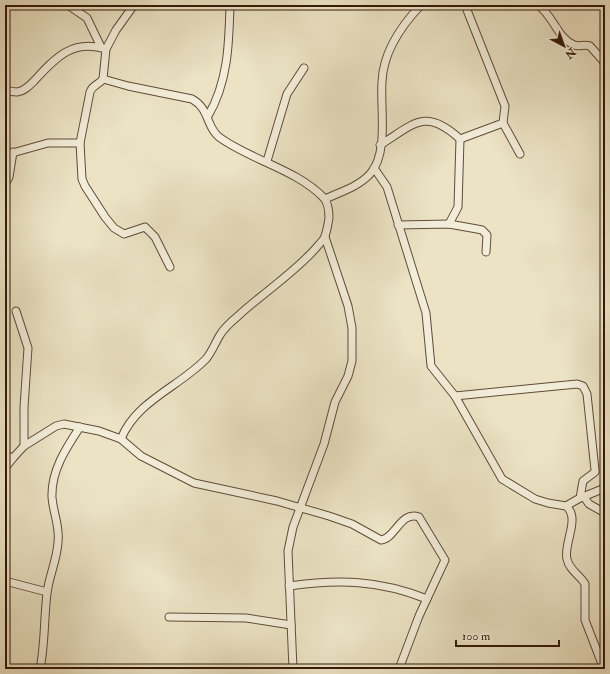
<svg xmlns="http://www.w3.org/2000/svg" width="610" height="674" viewBox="0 0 610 674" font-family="'IM FELL Double Pica',serif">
<rect width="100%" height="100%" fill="#ebe3c4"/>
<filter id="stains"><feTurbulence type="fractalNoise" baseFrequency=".005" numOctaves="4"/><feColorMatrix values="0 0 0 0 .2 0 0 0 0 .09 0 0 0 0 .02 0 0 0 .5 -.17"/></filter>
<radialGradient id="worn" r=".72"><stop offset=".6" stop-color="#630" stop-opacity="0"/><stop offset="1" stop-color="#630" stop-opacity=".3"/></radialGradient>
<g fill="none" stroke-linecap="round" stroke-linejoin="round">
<defs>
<g id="minor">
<path d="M 68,5 L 87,18 L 101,47"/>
<path d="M 134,5 L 116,30 L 106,49 L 103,79 C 99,85 93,84 90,92 L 80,143 L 82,179 L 85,186 L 105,217 L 114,228 L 124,234 L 145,227 L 155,237 L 170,267"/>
<path d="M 465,5 L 505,106 L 503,123 L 520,154"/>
<path d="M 538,5 C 553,15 557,38 574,45 C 579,47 585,44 590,46 L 605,63"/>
<path d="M 103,79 L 128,86 L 192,99 C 210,109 206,127 219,137 C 250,160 296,169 324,198 C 328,203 329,212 329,218 C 328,224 327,231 325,236 C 324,240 319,244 316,248 C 293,274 264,292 238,316 C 232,321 224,328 220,335 C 215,343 212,352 206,359 C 179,387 136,401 121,439"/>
<path d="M 5,89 C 9,91 13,92 17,92 C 25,91 30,85 35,80 C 56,57 73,39 106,49"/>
<path d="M 208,116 C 228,82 229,44 230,5"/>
<path d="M 460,139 L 503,123"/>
<path d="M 380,145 C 414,124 425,107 460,139 L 458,207 L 449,224"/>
<path d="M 5,155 L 48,143 L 80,143"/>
<path d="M 267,161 L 287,94 L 304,68"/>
<path d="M 374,168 L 387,187 L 426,313 L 431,366 L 455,396 L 502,479 L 535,499 L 548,503 L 566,506 C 581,518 563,544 567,559 C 569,570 580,575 585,584 L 585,620 L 604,669"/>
<path d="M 5,184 L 9,177 L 13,152"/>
<path d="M 325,199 C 340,192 358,187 370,174 C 389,153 380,108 382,82 C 383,53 401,26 421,5"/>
<path d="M 398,225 L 449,224 L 477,229 L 482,230 L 487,235 L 486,252"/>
<path d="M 16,311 L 28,348 L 24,407 L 24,446"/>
<path d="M 455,396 L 577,384 L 583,386 L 587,394 L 595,470 L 595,472 L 583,481 L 580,498 L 566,506"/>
<path d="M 5,455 L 13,458 L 24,446 L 56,426 L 64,424 L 99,431 L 121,439 L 141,456 L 194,483 L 277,501 L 329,516 L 352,524 L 381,540 C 395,539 401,510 419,517 L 445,560 L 419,616 L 399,669"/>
<path d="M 5,468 L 13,458"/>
<path d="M 584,497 L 589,504 L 605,513"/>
<path d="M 580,498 L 605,488"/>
<path d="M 5,581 L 47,592"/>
<path d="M 289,586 C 339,579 379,580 427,599"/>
<path d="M 169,617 L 246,618 L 291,625"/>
<path d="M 40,669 C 45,644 44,618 47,593 C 49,576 57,560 58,542 C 60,526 53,513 52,497 C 51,471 66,448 80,427"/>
<path d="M 293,669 L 288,551 L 293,527 L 324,444 L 335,402 L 348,376 L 352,361 L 352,328 L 348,306 L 325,237"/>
</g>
</defs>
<use href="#minor" stroke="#624b37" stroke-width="9"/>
<use href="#minor" stroke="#f2edd9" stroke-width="7"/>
</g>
<rect width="610" height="674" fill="none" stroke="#ebe3c4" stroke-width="20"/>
<rect x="6" y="6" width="598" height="662" fill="none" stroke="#341808" stroke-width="2"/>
<rect x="10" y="10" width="590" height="654" fill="none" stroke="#341808"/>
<g transform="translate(564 46) rotate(139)" stroke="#f2edd9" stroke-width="3" paint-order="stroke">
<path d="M0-3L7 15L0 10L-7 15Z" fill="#341808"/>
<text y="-6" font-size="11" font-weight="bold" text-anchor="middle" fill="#341808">N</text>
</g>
<path d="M456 640v6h103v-6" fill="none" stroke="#341808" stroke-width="2"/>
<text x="462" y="640" font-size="12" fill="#341808" stroke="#f2edd9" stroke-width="3" paint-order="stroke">100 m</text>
<rect width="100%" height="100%" filter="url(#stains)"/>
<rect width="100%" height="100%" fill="url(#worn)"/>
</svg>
